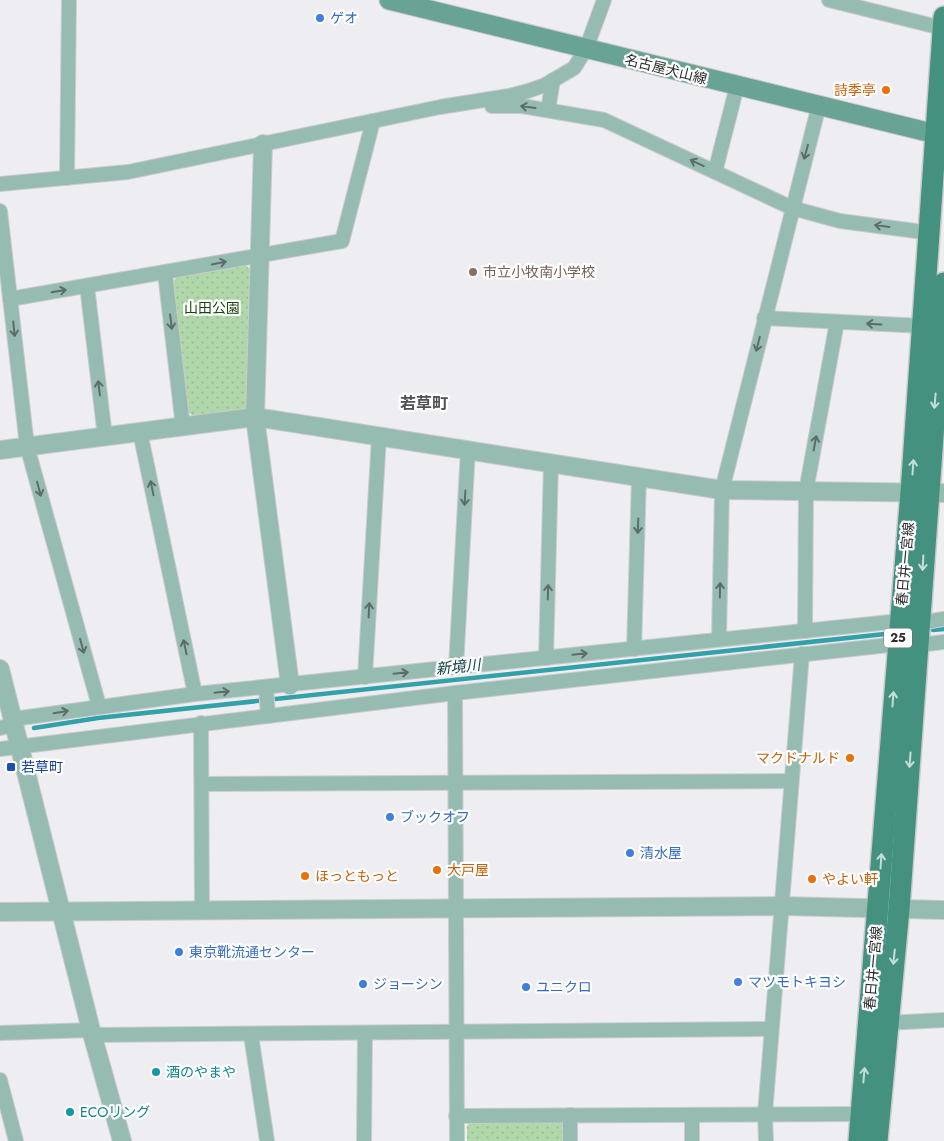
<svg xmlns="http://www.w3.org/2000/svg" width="944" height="1141" viewBox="0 0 944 1141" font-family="Jost,'Noto Sans JP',sans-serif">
<defs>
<pattern id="park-dots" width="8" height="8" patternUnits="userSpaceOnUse" patternTransform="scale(1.25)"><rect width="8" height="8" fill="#b0d7a9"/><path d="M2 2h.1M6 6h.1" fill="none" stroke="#98b992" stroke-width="1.8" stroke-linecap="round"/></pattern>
</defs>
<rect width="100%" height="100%" fill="#eeeef2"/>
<g fill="url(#park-dots)">
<path d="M 245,265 L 250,269 L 246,409 L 193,416 L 188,412 L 172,283 L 177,277 Z"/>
<path d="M 471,1121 L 563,1121 L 567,1141 L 467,1141 L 467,1126 Z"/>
</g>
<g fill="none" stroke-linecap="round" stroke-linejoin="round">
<g stroke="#32a1aa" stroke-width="4.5">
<path d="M 933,630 L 944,629"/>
<path d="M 34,728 L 98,718 L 885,634"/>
</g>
<defs>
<g id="minor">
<path d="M 829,0 L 942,28"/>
<path d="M 492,106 L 522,106 L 604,120 L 792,208 L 840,221 L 931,233"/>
<path d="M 548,110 L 553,80"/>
<path d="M 715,172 L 737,86"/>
<path d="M 67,178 L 69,0"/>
<path d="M 0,184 L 128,172 L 440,107 L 509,96 L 528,91 L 545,85 L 574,68 L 586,49 L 604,0"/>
<path d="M 0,211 L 27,446 L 99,706"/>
<path d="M 165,273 L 183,427"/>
<path d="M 87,286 L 105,437"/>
<path d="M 10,299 L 342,241 L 373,121"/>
<path d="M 764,318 L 923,326"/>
<path d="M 140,432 L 195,694"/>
<path d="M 919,623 L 944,619"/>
<path d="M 805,631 L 806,491 L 837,322"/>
<path d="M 719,639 L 722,490 L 819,105"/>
<path d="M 919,645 L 944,642"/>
<path d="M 634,649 L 639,477"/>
<path d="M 546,658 L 551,463"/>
<path d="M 456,667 L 468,449"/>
<path d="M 365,677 L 379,436"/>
<path d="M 266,687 L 268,716"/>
<path d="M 455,693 L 457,1141"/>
<path d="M 13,719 L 195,694 L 900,621"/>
<path d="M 201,723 L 202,911"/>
<path d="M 0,728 L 14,725"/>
<path d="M 0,749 L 455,693 L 898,644"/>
<path d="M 202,784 L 791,781"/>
<path d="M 887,1023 L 944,1020"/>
<path d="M 0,1033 L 91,1030"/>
<path d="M 93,1035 L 771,1029"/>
<path d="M 251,1035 L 267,1141"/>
<path d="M 0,1080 L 16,1141"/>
<path d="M 570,1115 L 570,1141"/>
<path d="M 456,1116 L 861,1114"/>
<path d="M 692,1116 L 692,1141"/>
<path d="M 364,1141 L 365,1033"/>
<path d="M 766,1141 L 765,1114 L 802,654"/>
</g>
<g id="tertiary">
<path d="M 263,144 L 255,417 L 290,685"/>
<path d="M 0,450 L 255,417 L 722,490 L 944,493"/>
<path d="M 0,669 L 91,1030 L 122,1141"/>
<path d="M 0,912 L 782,906 L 944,910"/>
</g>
<path id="secondary" d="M 389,0 L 944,136"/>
<g id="primary">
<path d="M 859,1141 L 911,492 L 944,17"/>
<path d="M 877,1141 L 899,909 L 944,283"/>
</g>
</defs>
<use href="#minor" stroke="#cbcbcf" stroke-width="16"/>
<use href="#tertiary" stroke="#cbcbcf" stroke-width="20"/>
<use href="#secondary" stroke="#cbcbcf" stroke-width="21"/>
<use href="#primary" stroke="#cbcbcf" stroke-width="24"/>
<use href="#minor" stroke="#96bcb1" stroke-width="14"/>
<use href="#tertiary" stroke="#96bcb1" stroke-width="18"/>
<use href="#secondary" stroke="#68a393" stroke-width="19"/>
<use href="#primary" stroke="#43917e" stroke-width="21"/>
</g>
<defs><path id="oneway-shaft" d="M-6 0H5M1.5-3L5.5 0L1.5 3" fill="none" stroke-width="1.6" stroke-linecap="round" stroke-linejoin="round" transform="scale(1.25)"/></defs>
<g stroke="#5c6d69">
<use href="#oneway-shaft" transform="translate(528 107) rotate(-172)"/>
<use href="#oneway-shaft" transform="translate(806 152) rotate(105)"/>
<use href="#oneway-shaft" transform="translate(697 163) rotate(-155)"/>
<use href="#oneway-shaft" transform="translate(882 226) rotate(-172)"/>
<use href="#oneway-shaft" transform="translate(219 263) rotate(-11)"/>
<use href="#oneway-shaft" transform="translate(59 291) rotate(-9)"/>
<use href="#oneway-shaft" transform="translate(171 322) rotate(83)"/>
<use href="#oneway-shaft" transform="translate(874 324) rotate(-177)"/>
<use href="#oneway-shaft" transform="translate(14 329) rotate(84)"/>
<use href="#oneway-shaft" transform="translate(758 344) rotate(104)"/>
<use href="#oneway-shaft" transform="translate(99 388) rotate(-97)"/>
<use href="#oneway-shaft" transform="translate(815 443) rotate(-80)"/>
<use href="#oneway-shaft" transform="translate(152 488) rotate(-102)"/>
<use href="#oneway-shaft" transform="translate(39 489) rotate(75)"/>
<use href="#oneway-shaft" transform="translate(465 498) rotate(93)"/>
<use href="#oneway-shaft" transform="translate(638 526) rotate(92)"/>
<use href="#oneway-shaft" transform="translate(720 590) rotate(-89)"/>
<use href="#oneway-shaft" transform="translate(548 592) rotate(-88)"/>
<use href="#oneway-shaft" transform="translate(369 610) rotate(-87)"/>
<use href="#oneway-shaft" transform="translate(82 646) rotate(75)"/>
<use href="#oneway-shaft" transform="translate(185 647) rotate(-102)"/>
<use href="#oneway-shaft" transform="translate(580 654) rotate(-6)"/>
<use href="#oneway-shaft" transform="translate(401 673) rotate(-6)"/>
<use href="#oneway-shaft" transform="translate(222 692) rotate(-6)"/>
<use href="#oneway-shaft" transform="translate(61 712) rotate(-9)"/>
</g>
<g stroke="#c7ded8">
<use href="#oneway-shaft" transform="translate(935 401) rotate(95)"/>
<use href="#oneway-shaft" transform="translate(913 467) rotate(-86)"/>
<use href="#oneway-shaft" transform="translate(923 563) rotate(93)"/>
<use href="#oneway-shaft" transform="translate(893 699) rotate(-86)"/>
<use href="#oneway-shaft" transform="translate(910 760) rotate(94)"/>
<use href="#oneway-shaft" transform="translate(881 861) rotate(-86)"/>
<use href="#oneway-shaft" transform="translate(894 957) rotate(96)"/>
<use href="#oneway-shaft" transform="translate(864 1075) rotate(-85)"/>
</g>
<g fill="#3f7fe0" stroke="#fff" stroke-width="2">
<circle cx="320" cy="18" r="5"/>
<circle cx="390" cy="817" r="5"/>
<circle cx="630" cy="853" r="5"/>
<circle cx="179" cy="952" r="5"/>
<circle cx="738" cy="982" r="5"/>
<circle cx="363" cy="984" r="5"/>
<circle cx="526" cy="987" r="5"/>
</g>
<g fill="#e8710a" stroke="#fff" stroke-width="2">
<circle cx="886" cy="90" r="5"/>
<circle cx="850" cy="758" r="5"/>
<circle cx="437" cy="870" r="5"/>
<circle cx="305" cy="876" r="5"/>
<circle cx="812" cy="879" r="5"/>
</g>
<circle fill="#8d6e63" stroke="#fff" stroke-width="2" cx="473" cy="272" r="5"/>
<rect fill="#1a4fb4" stroke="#fff" stroke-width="2" x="6" y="762" width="10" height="10" rx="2.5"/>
<g fill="#0f9aa8" stroke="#fff" stroke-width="2">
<circle cx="156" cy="1072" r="5"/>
<circle cx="70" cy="1112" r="5"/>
</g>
<g text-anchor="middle" stroke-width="4.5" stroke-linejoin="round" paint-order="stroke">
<rect fill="#fff" stroke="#6b6b6d" stroke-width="1" x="884" y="628.5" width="28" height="19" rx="4"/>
<g font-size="12" font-weight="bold" fill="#2c2c2e">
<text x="898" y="642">25</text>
</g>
<g font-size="14" fill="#366cbe" stroke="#fff" text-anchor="start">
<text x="330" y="23">ゲオ</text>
<text x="400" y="822">ブックオフ</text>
<text x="640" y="858">清水屋</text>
<text x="189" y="957">東京靴流通センター</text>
<text x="748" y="987">マツモトキヨシ</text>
<text x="373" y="989">ジョーシン</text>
<text x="536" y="992">ユニクロ</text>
</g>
<g font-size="14" fill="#2c2c2e" stroke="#fff">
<text transform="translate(666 69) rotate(14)" y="5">名古屋犬山線</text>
<text transform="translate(905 564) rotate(-85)" y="5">春日井一宮線</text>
<text transform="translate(873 968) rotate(-85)" y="5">春日井一宮線</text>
</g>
<g font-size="14" fill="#c56008" stroke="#fff" text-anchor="start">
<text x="876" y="95" text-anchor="end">詩季亭</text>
<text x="840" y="763" text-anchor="end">マクドナルド</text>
<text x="447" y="875">大戸屋</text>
<text x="315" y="881">ほっともっと</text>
<text x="822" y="884">やよい軒</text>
</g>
<g font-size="14" fill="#785e54" stroke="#fff" text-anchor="start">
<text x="483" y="277">市立小牧南小学校</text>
</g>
<g font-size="14" fill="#16460c" stroke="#fff">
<text x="212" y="313">山田公園</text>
</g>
<g font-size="14" fill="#164399" stroke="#fff" text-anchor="start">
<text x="21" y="772">若草町</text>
</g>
<g font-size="14" fill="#0d838f" stroke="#fff" text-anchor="start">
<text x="166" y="1077">酒のやまや</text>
<text x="80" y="1117">ECOリング</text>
</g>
<g font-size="15" font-style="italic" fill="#114146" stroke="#fff">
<text transform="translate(458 667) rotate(-6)" y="5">新境川</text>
</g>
<g font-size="16" font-weight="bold" fill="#505053" stroke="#fff">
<text x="424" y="409">若草町</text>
</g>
</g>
</svg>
